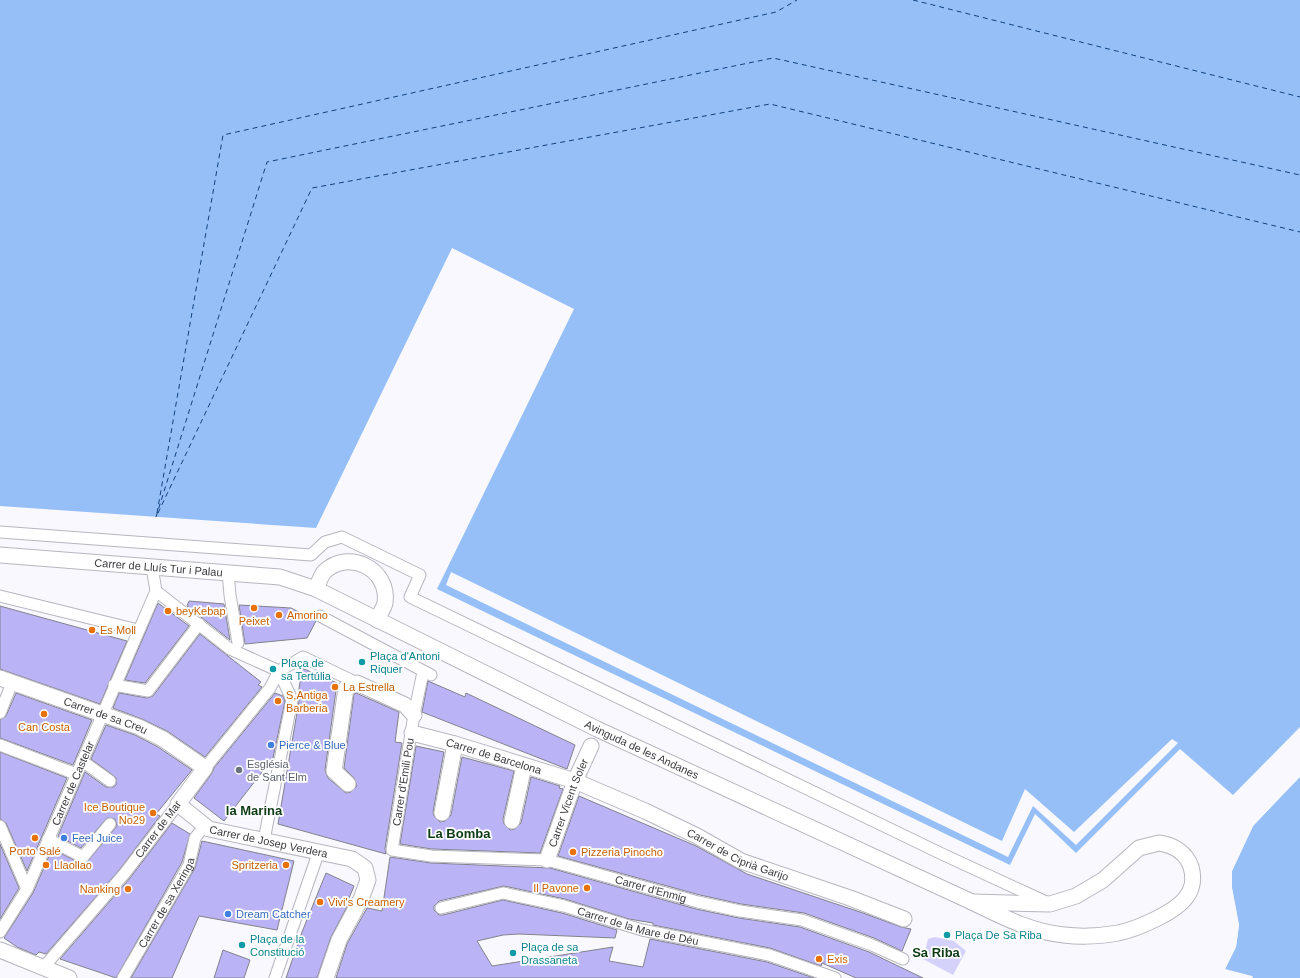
<svg xmlns="http://www.w3.org/2000/svg" width="1300" height="978" viewBox="0 0 1300 978" font-family="Arial,sans-serif">
<rect width="100%" height="100%" fill="#f8f8fe"/>
<path fill="#d4d1fa" d="M 935,937 L 954,941 L 966,951 L 953,975 L 923,959 L 928,939 Z"/>
<g fill="#96bff8">
<path d="M 0,0 L 1300,0 L 1300,727 L 1233,795 L 1180,749 L 1076,853 L 1035,814 L 1010,865 L 437,589 L 574,309 L 452,248 L 316,528 L 0,506 Z"/>
<path d="M 1300,777 L 1300,978 L 1253,978 L 1252,976 L 1225,969 L 1236,947 L 1239,925 L 1232,888 L 1232,871 L 1253,826 Z"/>
</g>
<g fill="#f8f8fe">
<path d="M 451,572 L 1002,841 L 1025,789 L 1074,832 L 1172,739 L 1178,743 L 1076,845 L 1033,806 L 1008,857 L 446,585 Z"/>
<path d="M 1300,775 L 1253,826 L 1232,871 L 1232,888 L 1239,925 L 1236,947 L 1225,969 L 1223,969 L 1234,947 L 1237,925 L 1230,888 L 1230,871 L 1251,825 Z"/>
</g>
<g fill="none" stroke-linecap="round" stroke-linejoin="round">
<g stroke="#10407e" stroke-width="1" stroke-dasharray="5 4" stroke-linecap="butt">
<path d="M 913,0 L 1300,97"/>
<path d="M 157,513 L 223,135 L 776,12 L 797,0"/>
<path d="M 158,513 L 312,188 L 770,104 L 1300,232"/>
<path d="M 156,517 L 267,162 L 773,58 L 1300,175"/>
</g>
</g>
<g fill="#bab4f6" stroke="#82828b">
<path d="M 189,601 L 224,604 L 230,640 L 187,606 Z"/>
<path d="M 158,603 L 189,626 L 145,683 L 125,680 Z"/>
<path d="M 239,605 L 291,608 L 316,621 L 307,638 L 245,644 Z"/>
<path d="M 0,606 L 127,641 L 100,704 L 0,669 Z"/>
<path d="M 200,634 L 261,682 L 258,685 L 262,687 L 205,757 L 167,731 L 142,719 L 113,708 L 119,693 L 147,698 L 153,696 Z"/>
<path d="M 302,668 L 337,683 L 325,770 L 328,778 L 346,793 L 351,792 L 357,786 L 354,778 L 344,768 L 354,694 L 356,693 L 399,712 L 395,742 L 402,743 L 385,849 L 386,854 L 278,824 L 299,701 L 298,696 Z"/>
<path d="M 428,681 L 465,697 L 466,693 L 575,745 L 567,769 L 422,712 Z"/>
<path d="M 16,693 L 92,720 L 73,765 L 0,738 L 0,720 L 6,716 Z"/>
<path d="M 275,693 L 283,696 L 285,701 L 273,758 L 224,821 L 194,798 L 212,773 L 214,768 Z"/>
<path d="M 106,725 L 135,735 L 158,747 L 192,770 L 156,814 L 160,816 L 120,869 L 46,954 L 39,952 L 36,955 L 17,947 L 4,938 L 33,893 L 52,849 L 80,863 L 86,863 L 117,826 L 115,819 L 107,818 L 81,848 L 58,836 L 85,772 L 106,787 L 113,787 L 116,785 L 116,778 L 114,776 L 91,759 Z"/>
<path d="M 416,746 L 444,752 L 433,812 L 434,816 L 440,822 L 445,821 L 451,815 L 462,757 L 514,771 L 503,819 L 504,824 L 510,830 L 515,829 L 521,823 L 531,777 L 560,786 L 559,788 L 563,789 L 540,853 L 432,849 L 400,844 Z"/>
<path d="M 0,752 L 67,778 L 27,871 L 6,823 L 0,819 Z"/>
<path d="M 579,796 L 696,846 L 747,874 L 863,913 L 901,927 L 911,929 L 902,951 L 874,938 L 804,913 L 741,904 L 700,895 L 558,856 Z"/>
<path d="M 172,823 L 190,834 L 182,862 L 116,978 L 60,959 L 130,878 Z"/>
<path d="M 202,841 L 294,861 L 277,930 L 199,916 L 172,978 L 131,978 L 195,868 Z"/>
<path d="M 0,844 L 19,888 L 0,919 Z"/>
<path d="M 390,857 L 431,863 L 550,868 L 696,909 L 739,918 L 800,927 L 869,952 L 923,978 L 856,978 L 822,963 L 821,966 L 770,948 L 653,925 L 653,923 L 629,919 L 565,899 L 504,886 L 439,901 L 434,906 L 434,910 L 439,915 L 443,915 L 503,900 L 562,913 L 617,930 L 615,938 L 519,934 L 503,935 L 477,941 L 492,966 L 613,947 L 609,961 L 643,967 L 650,939 L 767,962 L 814,978 L 336,978 L 347,944 L 367,908 L 382,911 Z"/>
<path d="M 326,873 L 354,886 L 347,903 L 349,903 L 331,937 L 317,978 L 286,978 L 302,932 Z"/>
<path d="M 223,950 L 250,960 L 244,978 L 214,978 Z"/>
</g>
<g fill="none" stroke-linecap="round" stroke-linejoin="round">
<defs>
<g id="pedestrian">
<path d="M 0,532 L 311,555 L 325,542 L 342,537 L 420,575 L 410,597 L 942,854 L 1046,902"/>
<path d="M 152,567 L 156,591 L 230,649 L 279,671 L 292,700 L 264,840"/>
<path d="M 228,572 L 230,595 L 238,643"/>
<path d="M 0,596 L 138,630"/>
<path d="M 320,616 L 431,675"/>
<path id="s1" d="M 423,672 L 414,715 L 392,850 L 431,856 L 547,860 L 698,902 L 740,911 L 802,920 L 872,945 L 903,959"/>
<path d="M 114,685 L 148,691 L 199,624"/>
<path d="M 0,713 L 12,683"/>
<path d="M 0,745 L 76,774"/>
<path d="M 82,761 L 110,781"/>
<path d="M 205,768 L 270,688 L 279,671 L 303,657 L 357,683"/>
<path d="M 0,826 L 27,889"/>
<path d="M 48,839 L 83,857 L 110,824"/>
<path id="s2" d="M 441,908 L 503,893 L 564,906 L 642,930 L 769,955 L 835,978"/>
<path id="s3" d="M 0,932 L 27,889 L 156,591"/>
<path d="M 43,968 L 125,873 L 178,804"/>
<path id="s4" d="M 123,978 L 189,865 L 195,838 L 205,825"/>
<path d="M 275,978 L 319,851"/>
</g>
<g id="minor">
<path id="s5" d="M 0,555 L 280,577 L 316,589 L 597,729 L 972,902"/>
<path d="M 316,589 C 318,584 321,576 324,572 C 348,548 390,569 385,603 C 384,608 379,615 377,620"/>
<path id="s6" d="M 0,678 L 139,727 L 163,739 L 205,768 L 178,804 L 209,829 L 352,859 L 365,868 L 368,880 L 361,899 L 339,940 L 326,978"/>
<path id="s7" d="M 412,733 L 455,744 L 575,781 L 645,811 L 697,836 L 741,861 L 850,898 L 904,919"/>
<path d="M 348,784 L 334,771 L 346,688 L 357,683 L 405,705 L 414,715"/>
<path d="M 442,813 L 455,744"/>
<path d="M 512,821 L 524,766"/>
<path d="M 1159,843 C 1173,845 1186,852 1191,867 C 1194,877 1193,888 1187,896 C 1177,912 1137,929 1118,933 C 1101,936 1081,937 1064,935 C 1031,932 1001,916 972,902 L 1050,904 L 1076,896 L 1103,880 L 1139,848 Z"/>
<path id="s8" d="M 547,860 L 575,781 L 591,746"/>
<path d="M 0,950 L 69,978"/>
</g>
</defs>
<use href="#pedestrian" stroke="#b7b6bf" stroke-width="13"/>
<use href="#minor" stroke="#b7b6bf" stroke-width="17"/>
<use href="#pedestrian" stroke="#fff" stroke-width="11"/>
<use href="#minor" stroke="#fff" stroke-width="15"/>
</g>
<g fill="#e8710a" stroke="#fff" stroke-width="1.5">
<circle cx="254" cy="608" r="4"/>
<circle cx="168" cy="611" r="4"/>
<circle cx="279" cy="615" r="4"/>
<circle cx="92" cy="630" r="4"/>
<circle cx="335" cy="687" r="4"/>
<circle cx="278" cy="701" r="4"/>
<circle cx="44" cy="714" r="4"/>
<circle cx="153" cy="813" r="4"/>
<circle cx="35" cy="838" r="4"/>
<circle cx="573" cy="852" r="4"/>
<circle cx="46" cy="865" r="4"/>
<circle cx="286" cy="865" r="4"/>
<circle cx="587" cy="888" r="4"/>
<circle cx="128" cy="889" r="4"/>
<circle cx="320" cy="902" r="4"/>
<circle cx="819" cy="959" r="4"/>
</g>
<g fill="#0f9aa8" stroke="#fff" stroke-width="1.5">
<circle cx="362" cy="662" r="4"/>
<circle cx="273" cy="669" r="4"/>
<circle cx="947" cy="935" r="4"/>
<circle cx="242" cy="945" r="4"/>
<circle cx="513" cy="953" r="4"/>
</g>
<g fill="#3f7fe0" stroke="#fff" stroke-width="1.5">
<circle cx="271" cy="745" r="4"/>
<circle cx="64" cy="838" r="4"/>
<circle cx="228" cy="914" r="4"/>
</g>
<circle fill="#6b7280" stroke="#fff" stroke-width="1.5" cx="239" cy="770" r="4"/>
<g text-anchor="middle" stroke-width="3.5" stroke-linejoin="round" paint-order="stroke">
<g font-size="11" fill="#3b3b3f" stroke="#fff">
<text dy="4" stroke="none"><textPath href="#s5" startOffset="159">Carrer de Lluís Tur i Palau</textPath></text>
<text dy="4" stroke="none"><textPath href="#s6" startOffset="112">Carrer de sa Creu</textPath></text>
<text dy="4" stroke="none"><textPath href="#s5" startOffset="682">Avinguda de les Andanes</textPath></text>
<text dy="4" stroke="none"><textPath href="#s7" startOffset="85">Carrer de Barcelona</textPath></text>
<text transform="translate(403 782) rotate(-81)" y="4">Carrer d'Emili Pou</text>
<text dy="4" stroke="none"><textPath href="#s3" startOffset="166">Carrer de Castelar</textPath></text>
<text dy="4" stroke="none"><textPath href="#s8" startOffset="61">Carrer Vicent Soler</textPath></text>
<text transform="translate(158 829) rotate(-53)" y="4">Carrer de Mar</text>
<text dy="4" stroke="none"><textPath href="#s6" startOffset="371">Carrer de Josep Verdera</textPath></text>
<text dy="4" stroke="none"><textPath href="#s7" startOffset="349">Carrer de Ciprià Garijo</textPath></text>
<text dy="4" stroke="none"><textPath href="#s1" startOffset="444">Carrer d'Enmig</textPath></text>
<text dy="4" stroke="none"><textPath href="#s4" startOffset="87">Carrer de sa Xeringa</textPath></text>
<text dy="4" stroke="none"><textPath href="#s2" startOffset="203">Carrer de la Mare de Déu</textPath></text>
</g>
<g font-size="11" fill="#c56008" stroke="#fff" text-anchor="start">
<text x="176" y="615">beyKebap</text>
<text x="287" y="619">Amorino</text>
<text x="254" y="625" text-anchor="middle">Peixet</text>
<text x="100" y="634">Es Moll</text>
<text x="343" y="691">La Estrella</text>
<text x="286" y="699">S,Antiga<tspan x="286" dy="13">Barberia</tspan></text>
<text x="44" y="731" text-anchor="middle">Can Costa</text>
<text x="145" y="811" text-anchor="end">Ice Boutique<tspan x="145" dy="13">No29</tspan></text>
<text x="35" y="855" text-anchor="middle">Porto Salé</text>
<text x="581" y="856">Pizzeria Pinocho</text>
<text x="54" y="869">Llaollao</text>
<text x="278" y="869" text-anchor="end">Spritzeria</text>
<text x="579" y="892" text-anchor="end">Il Pavone</text>
<text x="120" y="893" text-anchor="end">Nanking</text>
<text x="328" y="906">Vivi's Creamery</text>
<text x="827" y="963">Exis</text>
</g>
<g font-size="11" fill="#0d838f" stroke="#fff" text-anchor="start">
<text x="370" y="660">Plaça d'Antoni<tspan x="370" dy="13">Riquer</tspan></text>
<text x="281" y="667">Plaça de<tspan x="281" dy="13">sa Tertúlia</tspan></text>
<text x="955" y="939">Plaça De Sa Riba</text>
<text x="250" y="943">Plaça de la<tspan x="250" dy="13">Constitució</tspan></text>
<text x="521" y="951">Plaça de sa<tspan x="521" dy="13">Drassaneta</tspan></text>
</g>
<g font-size="11" fill="#366cbe" stroke="#fff" text-anchor="start">
<text x="279" y="749">Pierce &amp; Blue</text>
<text x="72" y="842">Feel Juice</text>
<text x="236" y="918">Dream Catcher</text>
</g>
<g font-size="11" fill="#5b616d" stroke="#fff" text-anchor="start">
<text x="247" y="768">Església<tspan x="247" dy="13">de Sant Elm</tspan></text>
</g>
<g font-size="13" font-weight="bold" fill="#0e3b16" stroke="#fff">
<text x="254" y="815">la Marina</text>
<text x="459" y="838">La Bomba</text>
<text x="936" y="957">Sa Riba</text>
</g>
</g>
</svg>
